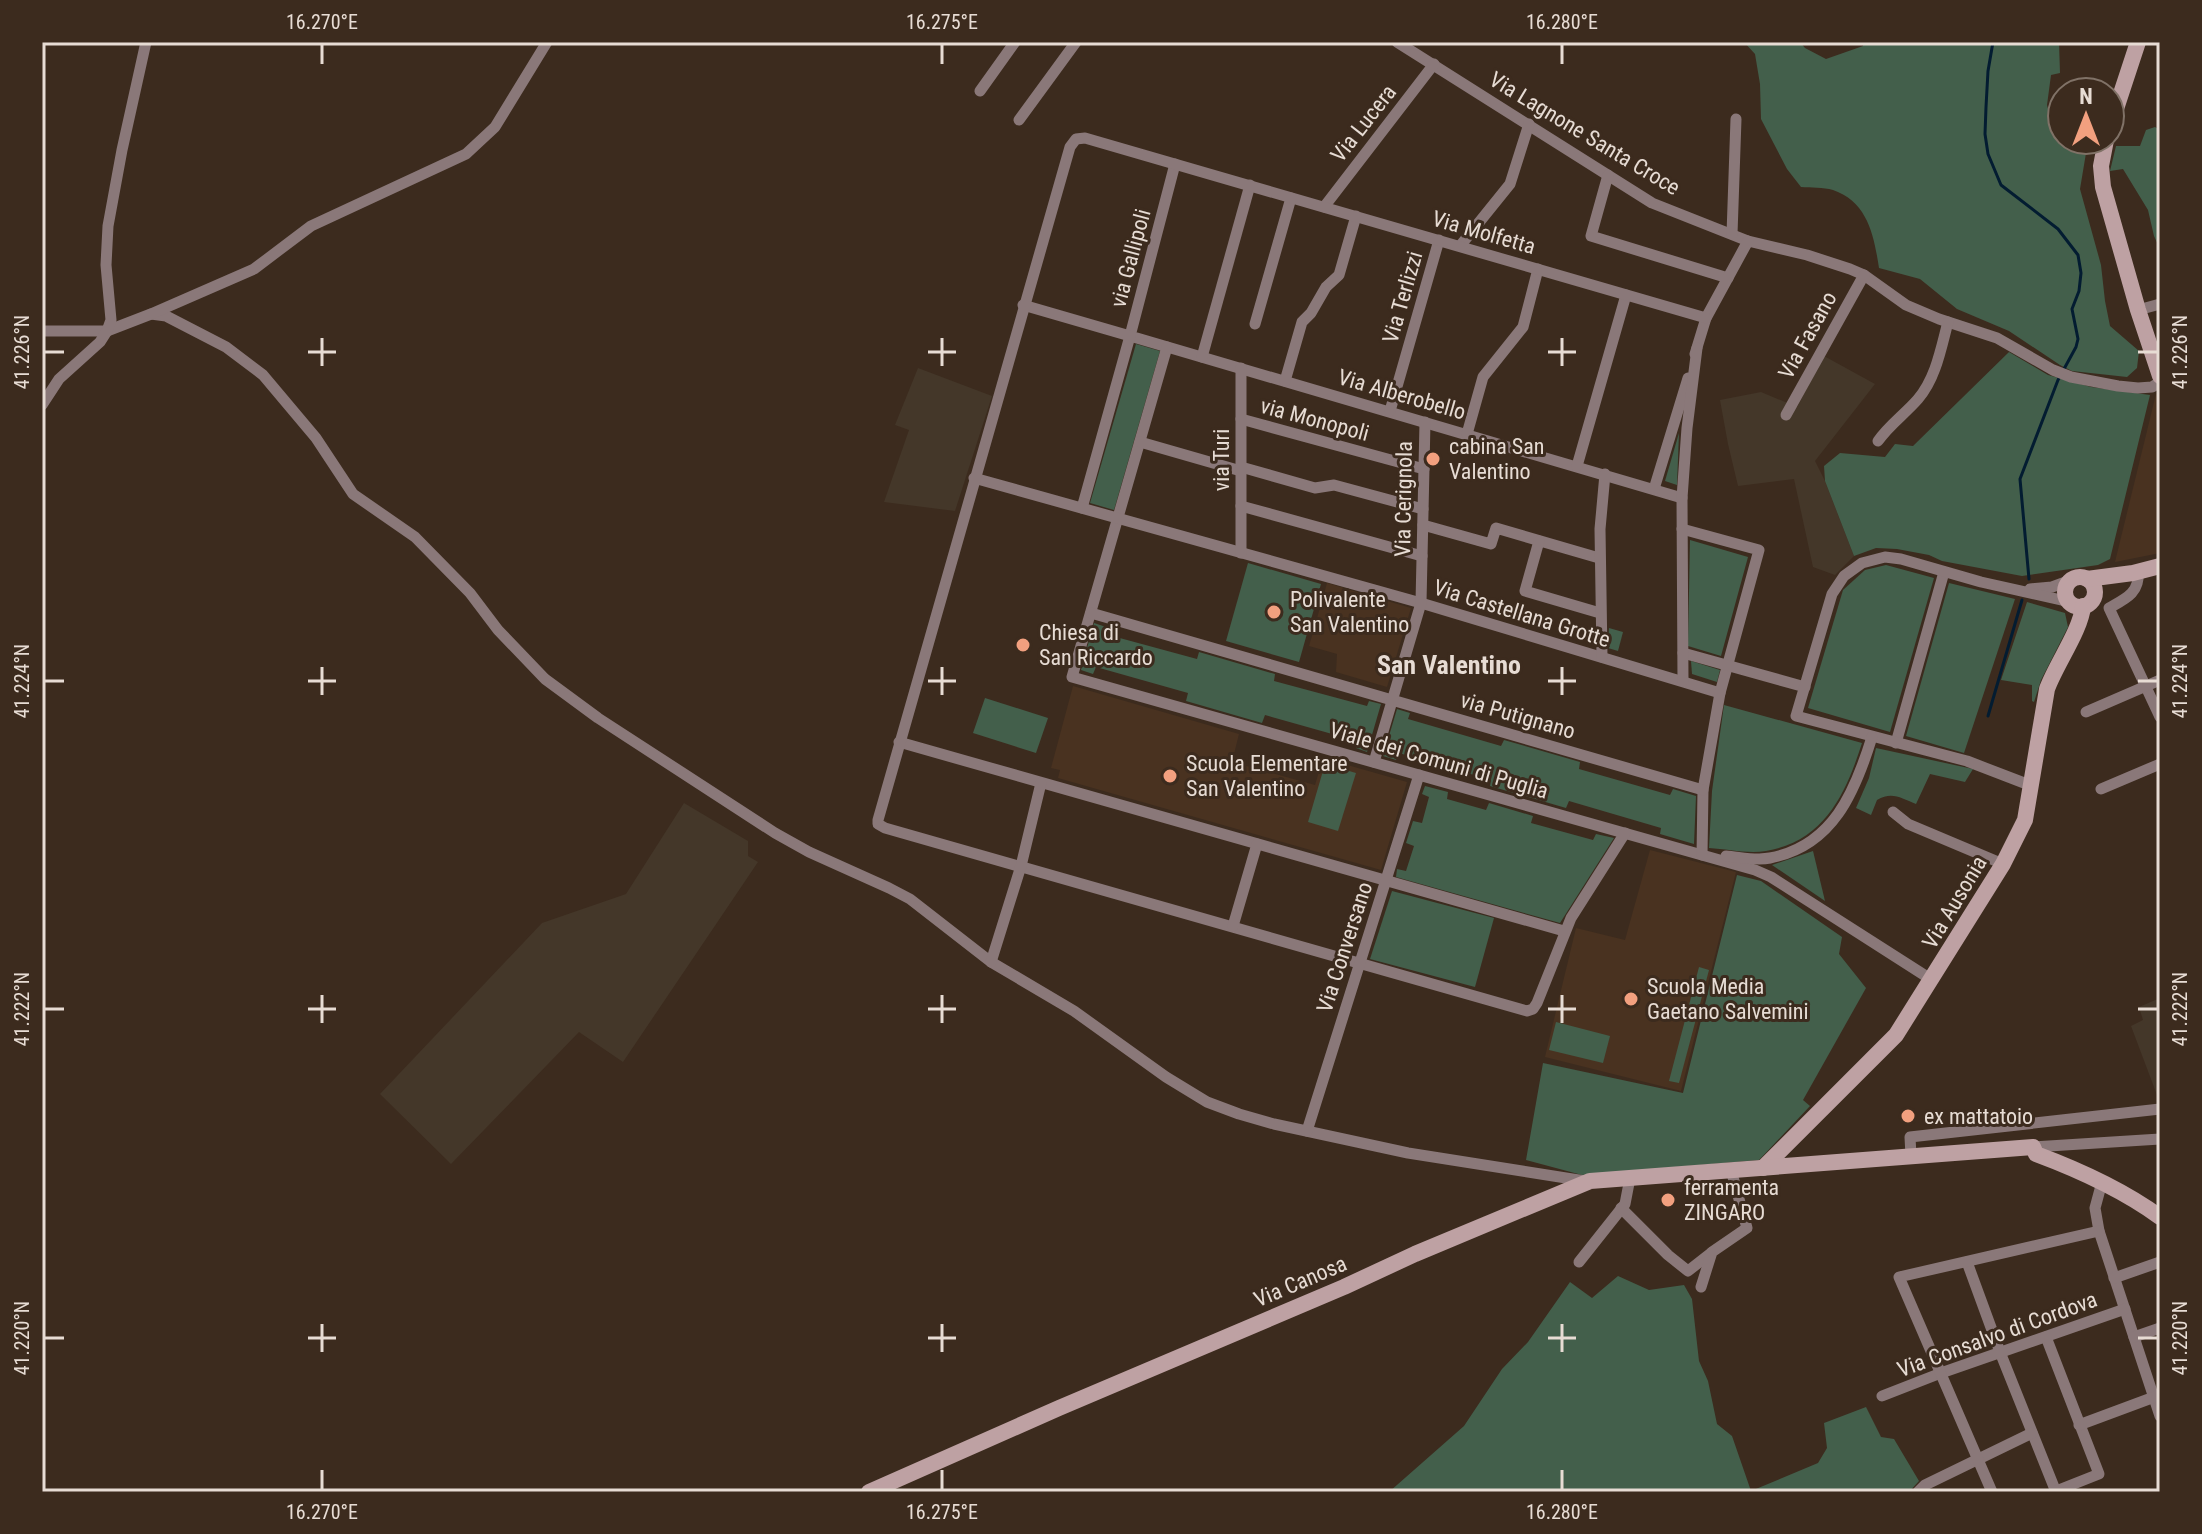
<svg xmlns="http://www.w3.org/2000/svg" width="2202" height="1534" viewBox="0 0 2202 1534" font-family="'Roboto Condensed',sans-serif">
<rect width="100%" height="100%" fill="#3c2b1e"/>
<g fill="#493220">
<path d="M 2156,394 L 2160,395 L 2160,553 L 2115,562 Z"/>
<path d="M 1327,583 L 1411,608 L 1387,687 L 1336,672 L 1337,654 L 1309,646 Z"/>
<path d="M 1073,686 L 1239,734 L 1232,762 L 1315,785 L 1323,758 L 1407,782 L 1381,870 L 1058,778 L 1060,770 L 1051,768 Z"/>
<path d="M 1650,850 L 1736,872 L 1681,1091 L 1545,1057 L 1576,928 L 1625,940 Z"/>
</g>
<g fill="#443729">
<path d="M 1824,356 L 1875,384 L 1815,461 L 1825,481 L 1854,556 L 1835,575 L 1813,567 L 1794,479 L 1738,486 L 1728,444 L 1720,400 L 1761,392 L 1797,407 Z"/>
<path d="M 918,368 L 992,396 L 955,511 L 884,502 L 909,430 L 895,425 Z"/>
<path d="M 684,803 L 748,841 L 748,856 L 758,862 L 623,1062 L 579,1032 L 451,1164 L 380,1094 L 542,923 L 626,894 Z"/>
<path d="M 2160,998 L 2160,1103 L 2131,1026 L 2143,1020 L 2139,1007 Z"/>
</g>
<g fill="#435f4b">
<path d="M 1744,42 L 1800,42 L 1805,48 L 1826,59 L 1863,46 L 1863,42 L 2059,42 L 2060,73 L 2051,75 L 2047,105 L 2053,129 L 2062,132 L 2062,140 L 2088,141 L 2080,189 L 2101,265 L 2105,301 L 2110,326 L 2139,351 L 2137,368 L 2127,377 L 2072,371 L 2060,365 L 2009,331 L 1957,309 L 1920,279 L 1879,268 C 1874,236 1868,202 1833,190 C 1823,187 1811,188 1801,187 L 1787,169 L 1761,119 L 1760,84 L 1755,54 Z"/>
<path d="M 2155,127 L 2160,130 L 2160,249 L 2154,236 L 2148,210 L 2123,169 L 2110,171 L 2116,146 L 2140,146 L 2146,130 Z"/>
<path d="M 1136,344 L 1160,351 L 1114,510 L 1090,503 Z"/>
<path d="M 2009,352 L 2048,375 L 2091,387 L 2150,395 L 2110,559 L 2098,565 L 2022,576 L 1942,561 L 1929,555 L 1897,549 L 1876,548 L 1854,556 L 1825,481 L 1824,466 L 1840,453 L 1885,457 L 1895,444 L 1913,446 Z"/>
<path d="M 1679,433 L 1677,485 L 1665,481 Z"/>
<path d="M 1690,540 L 1748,557 L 1721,656 L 1688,646 Z"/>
<path d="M 1248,563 L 1321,584 L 1299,662 L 1226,641 Z"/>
<path d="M 1886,565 L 1934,578 L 1890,732 L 1808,708 L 1843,590 L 1865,570 Z"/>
<path d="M 1949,583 L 2015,599 L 1964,753 L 1906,736 Z"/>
<path d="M 2027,602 L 2065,613 L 2068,627 L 2041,680 L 2034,702 L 2032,701 L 2032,685 L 2001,680 Z"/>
<path d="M 1094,623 L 1106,627 L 1105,634 L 1197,659 L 1199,652 L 1275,674 L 1274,681 L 1367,706 L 1369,701 L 1381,704 L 1367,752 L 1356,748 L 1357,741 L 1265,715 L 1262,723 L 1186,701 L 1188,693 L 1096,667 L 1093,674 L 1081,670 Z"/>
<path d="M 1609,628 L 1623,632 L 1618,651 L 1608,648 Z"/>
<path d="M 1691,661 L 1720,670 L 1717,682 L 1692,674 Z"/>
<path d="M 985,698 L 1048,718 L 1036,753 L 973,733 Z"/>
<path d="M 1724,705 L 1862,743 C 1846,793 1825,841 1766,851 C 1748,854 1727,849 1709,848 L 1712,791 Z"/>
<path d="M 1397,709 L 1410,713 L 1408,719 L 1501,746 L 1504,740 L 1580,762 L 1579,769 L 1670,795 L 1673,789 L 1696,796 L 1694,844 L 1660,834 L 1661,828 L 1569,801 L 1566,808 L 1490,786 L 1491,780 L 1399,753 L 1396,760 L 1383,756 Z"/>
<path d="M 1876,748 L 1973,769 L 1965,782 L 1930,774 L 1916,804 C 1901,798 1892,791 1877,800 L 1871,815 L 1856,808 L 1869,778 Z"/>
<path d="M 1325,764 L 1356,773 L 1338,831 L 1308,822 Z"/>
<path d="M 1425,786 L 1448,792 L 1447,799 L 1486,810 L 1489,803 L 1533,816 L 1531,823 L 1593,840 L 1596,834 L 1614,838 L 1560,923 L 1396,877 L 1397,869 L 1406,871 L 1414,846 L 1406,843 L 1413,821 L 1422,823 L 1429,797 L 1422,794 Z"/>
<path d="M 1813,851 L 1825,901 L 1772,865 Z"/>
<path d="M 1737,875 L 1761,881 L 1842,937 L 1839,954 L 1866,988 L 1803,1100 L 1810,1106 L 1759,1160 L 1582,1175 L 1526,1160 L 1543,1063 L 1683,1093 Z"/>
<path d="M 1392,891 L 1494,918 L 1475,987 L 1370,959 Z"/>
<path d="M 1699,967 L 1709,970 L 1679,1083 L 1669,1081 Z"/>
<path d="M 1556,1022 L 1610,1036 L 1603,1063 L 1549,1050 Z"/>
<path d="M 1618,1276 L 1649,1290 L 1684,1285 L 1692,1299 L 1699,1361 L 1708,1381 L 1717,1424 L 1732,1436 L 1751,1491 L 1818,1463 L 1827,1448 L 1824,1423 L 1866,1407 L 1881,1437 L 1894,1439 L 1919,1481 L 1909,1492 L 1389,1492 L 1464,1426 L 1502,1369 L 1528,1342 L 1570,1282 L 1592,1298 Z"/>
</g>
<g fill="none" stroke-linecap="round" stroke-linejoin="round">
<g stroke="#031c31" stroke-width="3">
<path d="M 1993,42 L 1988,71 L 1986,107 L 1985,134 L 1988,154 L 2001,185 L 2058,229 L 2078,255 L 2081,273 L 2079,291 L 2072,309 L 2078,339 L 2076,347 L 2058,380 L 2020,479 L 2029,579"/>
<path d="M 1988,716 L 2022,600"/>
</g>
<g stroke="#8a7879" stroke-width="11">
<path d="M 1397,42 L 1652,203 L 1748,241 L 1807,255 L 1850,269 L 1864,275 L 1906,305 L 1939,319 L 1997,338 L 2053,370 L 2071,377 L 2118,386 L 2138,388 L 2152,387 L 2160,382"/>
<path d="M 980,91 L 1015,42"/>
<path d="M 1019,120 L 1076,42"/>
<path d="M 1175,164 L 1130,336 L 1682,498"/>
<path d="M 1608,175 L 1591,236 L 1728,278"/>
<path d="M 1324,207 L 1434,64"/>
<path d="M 1732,234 L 1736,119"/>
<path d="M 1460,246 L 1510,184 L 1529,124"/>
<path d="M 1023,305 L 1130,336 L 1082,508"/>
<path d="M 2138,310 L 2160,304"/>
<path d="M 151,314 L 166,316 L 226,347 L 263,375 L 316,438 L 353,494 L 415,537 L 470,593 L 498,630 L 545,679 L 598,718 L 775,833 L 809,852 L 889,888 L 910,899 L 991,962 L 1074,1011 L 1166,1077 L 1207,1102 L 1239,1114 L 1274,1124 L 1408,1153 L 1585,1181"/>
<path d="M 1255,324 L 1291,198"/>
<path d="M 42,331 L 107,331 L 151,314 L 254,269 L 311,226 L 466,154 L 495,127 L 547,42"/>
<path d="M 1167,347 L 1072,677 L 1755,870 L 1771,877 L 1932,980"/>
<path d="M 1695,354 L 1706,318 L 1748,241"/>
<path d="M 1202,357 L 1250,185"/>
<path d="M 1285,381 L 1302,322 L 1311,313 L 1326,287 L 1339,275 L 1356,216"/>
<path d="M 42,405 L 59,379 L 100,342 L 107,331 L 111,320 L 106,265 L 108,226 L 122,150 L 146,42"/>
<path d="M 1390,411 L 1439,240"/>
<path d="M 1786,415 L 1864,275"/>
<path d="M 1241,419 L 1424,469"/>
<path d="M 1467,434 L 1483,377 L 1523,327 L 1538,269"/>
<path d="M 1878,441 C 1889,425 1905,414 1918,399 C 1936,378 1941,348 1948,322"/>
<path d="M 1140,442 L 1241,471"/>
<path d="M 1577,466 L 1626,295"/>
<path d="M 1241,467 L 1315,488 L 1334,485 L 1423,509"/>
<path d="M 974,478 L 1421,603 L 1720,693"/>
<path d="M 1654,489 L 1688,378"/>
<path d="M 1241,506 L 1422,556"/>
<path d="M 1423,525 L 1491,544 L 1496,528 L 1599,558"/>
<path d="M 1682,529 L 1759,550 L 1720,693 L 1703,790 L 1702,855"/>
<path d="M 1539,541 L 1525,591 L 1600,613"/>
<path d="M 1241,553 L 1241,368"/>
<path d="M 2138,572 C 2140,593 2125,599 2109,608 L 2160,717"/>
<path d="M 2030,589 L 2052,587 L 2071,580"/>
<path d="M 1091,613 L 1703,790"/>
<path d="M 1683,653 L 1805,687"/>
<path d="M 1602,657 L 1600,529 L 1605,474"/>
<path d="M 1683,681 L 1682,498 L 1687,428 L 1697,348"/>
<path d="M 2086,712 L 2160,680"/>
<path d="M 899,742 L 1564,931"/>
<path d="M 1896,743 L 1944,572"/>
<path d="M 1374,762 L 1421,603 L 1425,422"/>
<path d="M 2032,786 L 1967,761 L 1796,716 L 1832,594 L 1844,576 L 1862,563 L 1885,557 L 1901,559 L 1981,582 L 2070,602"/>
<path d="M 2101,789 L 2160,764"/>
<path d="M 1893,812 L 1908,824 L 2003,864"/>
<path d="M 1625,833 L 1571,918 L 1537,1003 L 1533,1009 L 1527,1011 L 885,828 L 878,824 L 878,820 L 1070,147 L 1076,139 L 1085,138 L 1706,318"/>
<path d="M 1726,856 C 1740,857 1756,861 1770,858 C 1833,846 1855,792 1872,737"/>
<path d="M 1233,926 L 1257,844"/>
<path d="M 991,962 L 1021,866 L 1041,783"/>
<path d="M 1307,1131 L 1419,775"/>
<path d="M 2033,1147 L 2160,1139"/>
<path d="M 1911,1156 L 1910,1137 L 2160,1109"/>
<path d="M 2102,1182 L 2095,1208 L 2099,1231 L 2160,1416"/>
<path d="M 1621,1208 L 1668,1255 L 1688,1271 L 1711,1253"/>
<path d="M 1579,1262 L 1625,1204 L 1630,1178"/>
<path d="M 1967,1262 L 2000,1352 L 2056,1492"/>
<path d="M 2114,1278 L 2160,1262"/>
<path d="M 1701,1287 L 1712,1252 L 1747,1228 L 1731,1170"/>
<path d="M 2046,1337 L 2099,1474 L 2056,1491"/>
<path d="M 2134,1337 L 2160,1328"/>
<path d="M 1882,1396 L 1941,1373 L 2125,1309"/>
<path d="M 2079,1425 L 2157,1396"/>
<path d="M 1918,1492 L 1925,1485 L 2032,1433"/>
<path d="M 1992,1492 L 1899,1277 L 2099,1231"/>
</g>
<g stroke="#bea1a3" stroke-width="16">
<path d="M 2110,127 L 2138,42"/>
<path d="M 2106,140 L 2101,166 L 2103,187 L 2138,310 L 2160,376"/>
<circle cx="2080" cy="592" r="15"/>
<path d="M 2087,579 L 2133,573 L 2160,566"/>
<path d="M 1763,1168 L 1896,1035 L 2003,864 L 2025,820 L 2047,689 C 2056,664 2081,630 2083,606"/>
<path d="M 869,1492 L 1059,1408 L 1344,1287 L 1415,1254 L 1590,1181 L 2033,1147 L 2036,1154 C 2079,1170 2123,1190 2160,1217"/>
</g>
</g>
<path fill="none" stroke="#e7dcd4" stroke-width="3" d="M 322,44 L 322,64M 942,44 L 942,64M 1562,44 L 1562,64M 322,338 L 322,366M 942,338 L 942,366M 1562,338 L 1562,366M 44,352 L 64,352M 308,352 L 336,352M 928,352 L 956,352M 1548,352 L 1576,352M 2138,352 L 2158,352M 322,667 L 322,695M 942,667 L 942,695M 1562,667 L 1562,695M 44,681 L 64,681M 308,681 L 336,681M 928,681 L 956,681M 1548,681 L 1576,681M 2138,681 L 2158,681M 322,995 L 322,1023M 942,995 L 942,1023M 1562,995 L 1562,1023M 44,1009 L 64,1009M 308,1009 L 336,1009M 928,1009 L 956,1009M 1548,1009 L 1576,1009M 2138,1009 L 2158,1009M 322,1324 L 322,1352M 942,1324 L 942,1352M 1562,1324 L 1562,1352M 44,1338 L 64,1338M 308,1338 L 336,1338M 928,1338 L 956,1338M 1548,1338 L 1576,1338M 2138,1338 L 2158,1338M 322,1470 L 322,1490M 942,1470 L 942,1490M 1562,1470 L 1562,1490"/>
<g fill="#f2a07f" stroke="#3c2b1e" stroke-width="3">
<circle cx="1433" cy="459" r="8"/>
<circle cx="1274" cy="612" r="8"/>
<circle cx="1023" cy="645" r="8"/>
<circle cx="1170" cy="776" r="8"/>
<circle cx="1631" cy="999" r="8"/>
<circle cx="1908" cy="1116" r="8"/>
<circle cx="1668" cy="1200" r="8"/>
</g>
<g text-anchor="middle" stroke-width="6" stroke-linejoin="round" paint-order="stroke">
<g font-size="22" fill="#e7dcd4" stroke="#3c2b1e">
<text transform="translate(1363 123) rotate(-52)" y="8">Via Lucera</text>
<text transform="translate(1585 133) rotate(31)" y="8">Via Lagnone Santa Croce</text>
<text transform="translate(1484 232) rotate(16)" y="8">Via Molfetta</text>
<text transform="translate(1130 258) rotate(-75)" y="8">via Gallipoli</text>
<text transform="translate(1402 297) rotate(-74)" y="8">Via Terlizzi</text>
<text transform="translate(1807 335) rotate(-61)" y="8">Via Fasano</text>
<text transform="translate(1402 394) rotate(16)" y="8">Via Alberobello</text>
<text transform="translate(1315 419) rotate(15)" y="8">via Monopoli</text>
<text transform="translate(1221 460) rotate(-90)" y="8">via Turi</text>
<text transform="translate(1403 499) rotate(-89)" y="8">Via Cerignola</text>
<text transform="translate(1522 613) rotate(17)" y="8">Via Castellana Grotte</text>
<text transform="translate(1518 715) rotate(16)" y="8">via Putignano</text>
<text transform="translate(1439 760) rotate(16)" y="8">Viale dei Comuni di Puglia</text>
<text transform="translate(1954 902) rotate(-59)" y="8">Via Ausonia</text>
<text transform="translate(1344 947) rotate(-72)" y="8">Via Conversano</text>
<text transform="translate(1300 1281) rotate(-23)" y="8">Via Canosa</text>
<text transform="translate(1997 1334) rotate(-20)" y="8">Via Consalvo di Cordova</text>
</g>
<g font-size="22" fill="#e7dcd4" stroke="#3c2b1e" text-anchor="start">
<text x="1449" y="454">cabina San<tspan x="1449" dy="25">Valentino</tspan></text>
<text x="1290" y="607">Polivalente<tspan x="1290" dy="25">San Valentino</tspan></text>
<text x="1039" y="640">Chiesa di<tspan x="1039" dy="25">San Riccardo</tspan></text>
<text x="1186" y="771">Scuola Elementare<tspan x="1186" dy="25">San Valentino</tspan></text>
<text x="1647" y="994">Scuola Media<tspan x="1647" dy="25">Gaetano Salvemini</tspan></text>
<text x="1924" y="1124">ex mattatoio</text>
<text x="1684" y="1195">ferramenta<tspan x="1684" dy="25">ZINGARO</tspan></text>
</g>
<g font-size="26" font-weight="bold" fill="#e7dcd4" stroke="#3c2b1e">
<text x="1449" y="674">San Valentino</text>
</g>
</g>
<rect width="2202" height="1534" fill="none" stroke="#3c2b1e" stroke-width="88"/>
<g transform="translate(2086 116)"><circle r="38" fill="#3c2b1e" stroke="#807267" stroke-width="2"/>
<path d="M0-6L14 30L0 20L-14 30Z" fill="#f2a07f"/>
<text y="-12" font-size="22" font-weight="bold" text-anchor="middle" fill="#e7dcd4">N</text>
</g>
<rect x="44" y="44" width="2114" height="1446" fill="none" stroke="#e7dcd4" stroke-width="3"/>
<g font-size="20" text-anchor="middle" fill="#e7dcd4">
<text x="322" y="29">16.270°E</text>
<text x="942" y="29">16.275°E</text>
<text x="1562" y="29">16.280°E</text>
<text transform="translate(22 352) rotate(-90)" y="7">41.226°N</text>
<text transform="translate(2180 352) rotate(-90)" y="7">41.226°N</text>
<text transform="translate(22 681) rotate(-90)" y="7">41.224°N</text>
<text transform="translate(2180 681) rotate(-90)" y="7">41.224°N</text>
<text transform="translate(22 1009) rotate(-90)" y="7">41.222°N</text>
<text transform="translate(2180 1009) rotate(-90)" y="7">41.222°N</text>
<text transform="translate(22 1338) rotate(-90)" y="7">41.220°N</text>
<text transform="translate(2180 1338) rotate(-90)" y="7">41.220°N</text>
<text x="322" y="1519">16.270°E</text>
<text x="942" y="1519">16.275°E</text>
<text x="1562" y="1519">16.280°E</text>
</g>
</svg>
